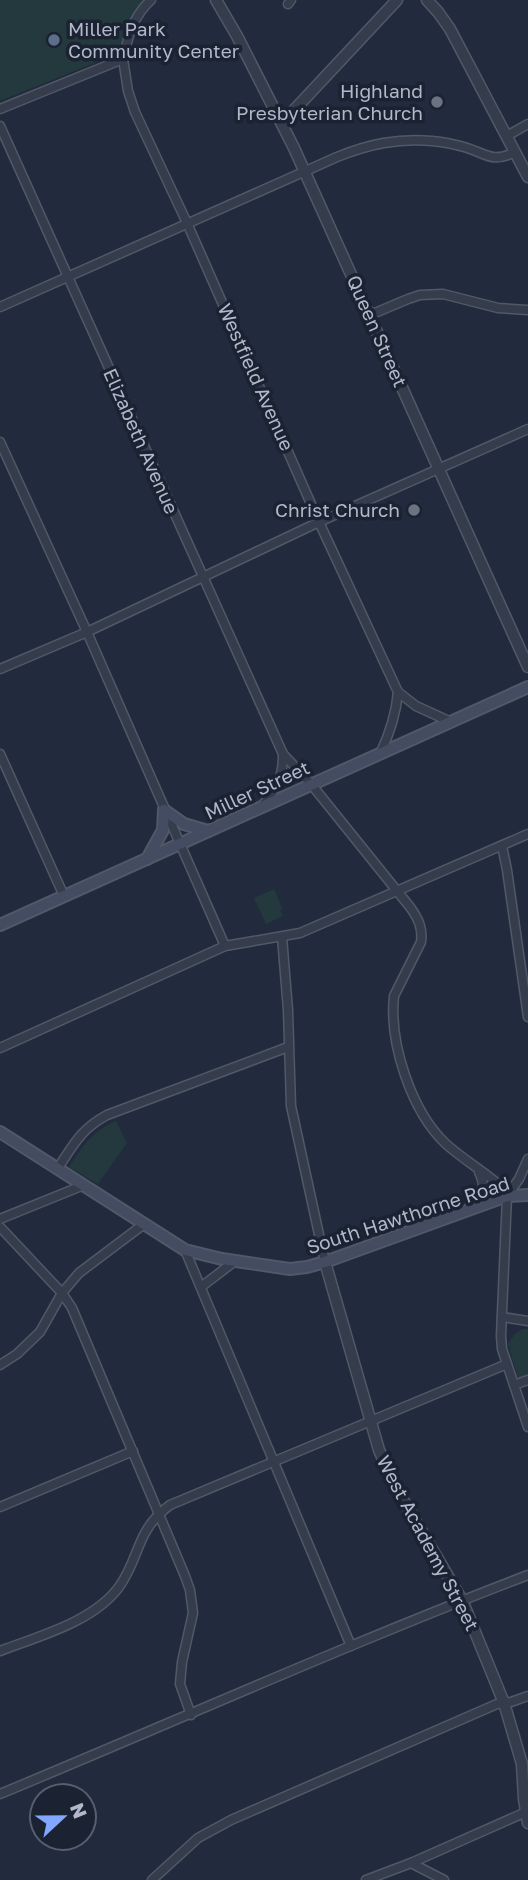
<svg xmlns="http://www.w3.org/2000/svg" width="528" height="1880" viewBox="0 0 528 1880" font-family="'Golos Text',sans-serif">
<rect width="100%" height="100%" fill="#212b3d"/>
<g fill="#23393e">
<path d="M 0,0 L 146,0 L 129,23 L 121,46 L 107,58 L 0,101 Z"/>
<path d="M 274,889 L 282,908 L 280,910 L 283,916 L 266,924 L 254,898 Z"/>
<path d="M 116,1121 L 127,1143 L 98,1184 L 69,1167 C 82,1147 93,1130 116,1121 Z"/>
<path d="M 522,1329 L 528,1329 L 528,1375 L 518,1378 L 508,1344 L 514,1335 Z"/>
</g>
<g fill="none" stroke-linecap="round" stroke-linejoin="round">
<defs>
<g id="minor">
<path d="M 288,4 L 291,0"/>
<path d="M 123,59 L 128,91 L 135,112 L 187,223 L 319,522 L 398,692 L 416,706 L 451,722"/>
<path d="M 0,109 L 123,59 C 128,37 133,16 151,0"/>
<path d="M 0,126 L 283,754 L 311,784 L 410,907 C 418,918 423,928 421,942 L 394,996 C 389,1043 411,1111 446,1144 C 465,1161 487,1173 505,1190 L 507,1196 L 501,1336 L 502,1349 L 528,1427"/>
<path d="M 507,136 L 528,124"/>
<path d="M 0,307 L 337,157 C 369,144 398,138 432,141 C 442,142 454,144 464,147 C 486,153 491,164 515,152"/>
<path d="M 370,315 L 408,299 L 420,295 L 443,294 L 498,308 L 528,310"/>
<path d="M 0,442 L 87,632 L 225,946"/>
<path d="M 0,669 L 87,632 L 319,522 L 528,429"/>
<path d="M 0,754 L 64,896"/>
<path d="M 380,754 C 390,733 396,715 398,692"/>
<path d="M 263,805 C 277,787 283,778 283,754"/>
<path d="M 502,846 L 507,870 L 528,1017"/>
<path d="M 282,937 L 288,1010 L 291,1106 L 325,1262"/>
<path d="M 0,1048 L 225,946 L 300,933 L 528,834"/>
<path d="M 58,1168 C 74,1144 81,1129 107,1115 L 288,1047"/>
<path d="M 507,1196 L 519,1179 L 528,1159"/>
<path d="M 472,1208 C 482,1194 487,1188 479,1172"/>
<path d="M 0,1219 L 84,1185"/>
<path d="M 0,1227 L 62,1293 L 72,1308 L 185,1576 L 190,1590 L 193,1613 L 182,1662 L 180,1684 L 191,1715"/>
<path d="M 185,1250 L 351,1646"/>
<path d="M 201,1287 L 235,1261"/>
<path d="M 502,1317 L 528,1321"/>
<path d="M 0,1365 L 17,1354 L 40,1332 L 62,1293 L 79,1273 L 144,1224"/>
<path d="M 514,1385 L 528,1380"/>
<path d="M 0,1507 L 133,1451"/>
<path d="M 0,1651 C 39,1636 93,1622 119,1587 C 141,1556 135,1531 170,1505 L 507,1364"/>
<path d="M 0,1794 C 176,1721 350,1643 528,1575"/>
<path d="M 411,1863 L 444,1880"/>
<path d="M 152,1880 L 198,1838 L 231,1820 L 497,1704 L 511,1702 L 528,1696"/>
<path d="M 366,1880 L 411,1863 L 526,1812"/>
</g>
<g id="tertiary">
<path d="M 216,0 L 237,36 L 294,148 L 528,667"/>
<path d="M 427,0 L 438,12 L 450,29 L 528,177"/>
<path d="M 282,123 L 397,0"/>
<path d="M 325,1262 L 379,1450 L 395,1486 L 462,1600 L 504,1703 L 522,1764 L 524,1799 L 528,1823"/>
</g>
<g id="secondary">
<path d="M 164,810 L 184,824 L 208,831"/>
<path d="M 147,859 L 163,830 L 164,810"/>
<path d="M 0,925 L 528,687"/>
<path d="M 0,1132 L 185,1250 L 222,1259 L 290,1269 L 307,1267 L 325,1262 L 507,1196 L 528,1195"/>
</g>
</defs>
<use href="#minor" stroke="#515868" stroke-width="11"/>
<use href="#tertiary" stroke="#515868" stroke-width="13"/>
<use href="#secondary" stroke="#515868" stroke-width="14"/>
<use href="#minor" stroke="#353d4d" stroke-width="8"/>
<use href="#tertiary" stroke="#353d4d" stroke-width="10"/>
<use href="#secondary" stroke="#434c60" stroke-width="10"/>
</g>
<circle fill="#5c6f8a" stroke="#1b2232" stroke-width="2.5" cx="54" cy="40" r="7"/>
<g fill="#6b7280" stroke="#1b2232" stroke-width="2.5">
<circle cx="437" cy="102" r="7"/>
<circle cx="414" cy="510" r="7"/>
</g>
<g text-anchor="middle" stroke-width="7" stroke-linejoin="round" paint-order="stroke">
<g font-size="19" fill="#b1b8c9" stroke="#1b2232" text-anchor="end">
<text x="68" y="36" text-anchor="start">Miller Park<tspan x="68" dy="22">Community Center</tspan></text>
<text x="423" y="98">Highland<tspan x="423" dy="22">Presbyterian Church</tspan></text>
<text x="400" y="517">Christ Church</text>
</g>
<g font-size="19" fill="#b1b8c9" stroke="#1b2232">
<text transform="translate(377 331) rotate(66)" y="7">Queen Street</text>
<text transform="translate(256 377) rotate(66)" y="7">Westfield Avenue</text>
<text transform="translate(141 441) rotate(66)" y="7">Elizabeth Avenue</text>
<text transform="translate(257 790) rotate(-25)" y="7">Miller Street</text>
<text transform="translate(408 1215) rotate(-18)" y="7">South Hawthorne Road</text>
<text transform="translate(428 1543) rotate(62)" y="7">West Academy Street</text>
</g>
</g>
<g transform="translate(63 1817) rotate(68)"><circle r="33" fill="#1b2232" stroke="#575e6e" stroke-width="2"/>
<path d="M0-5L12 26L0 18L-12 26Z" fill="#81a7fe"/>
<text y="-10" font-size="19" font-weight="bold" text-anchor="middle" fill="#b1b8c9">N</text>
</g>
</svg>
